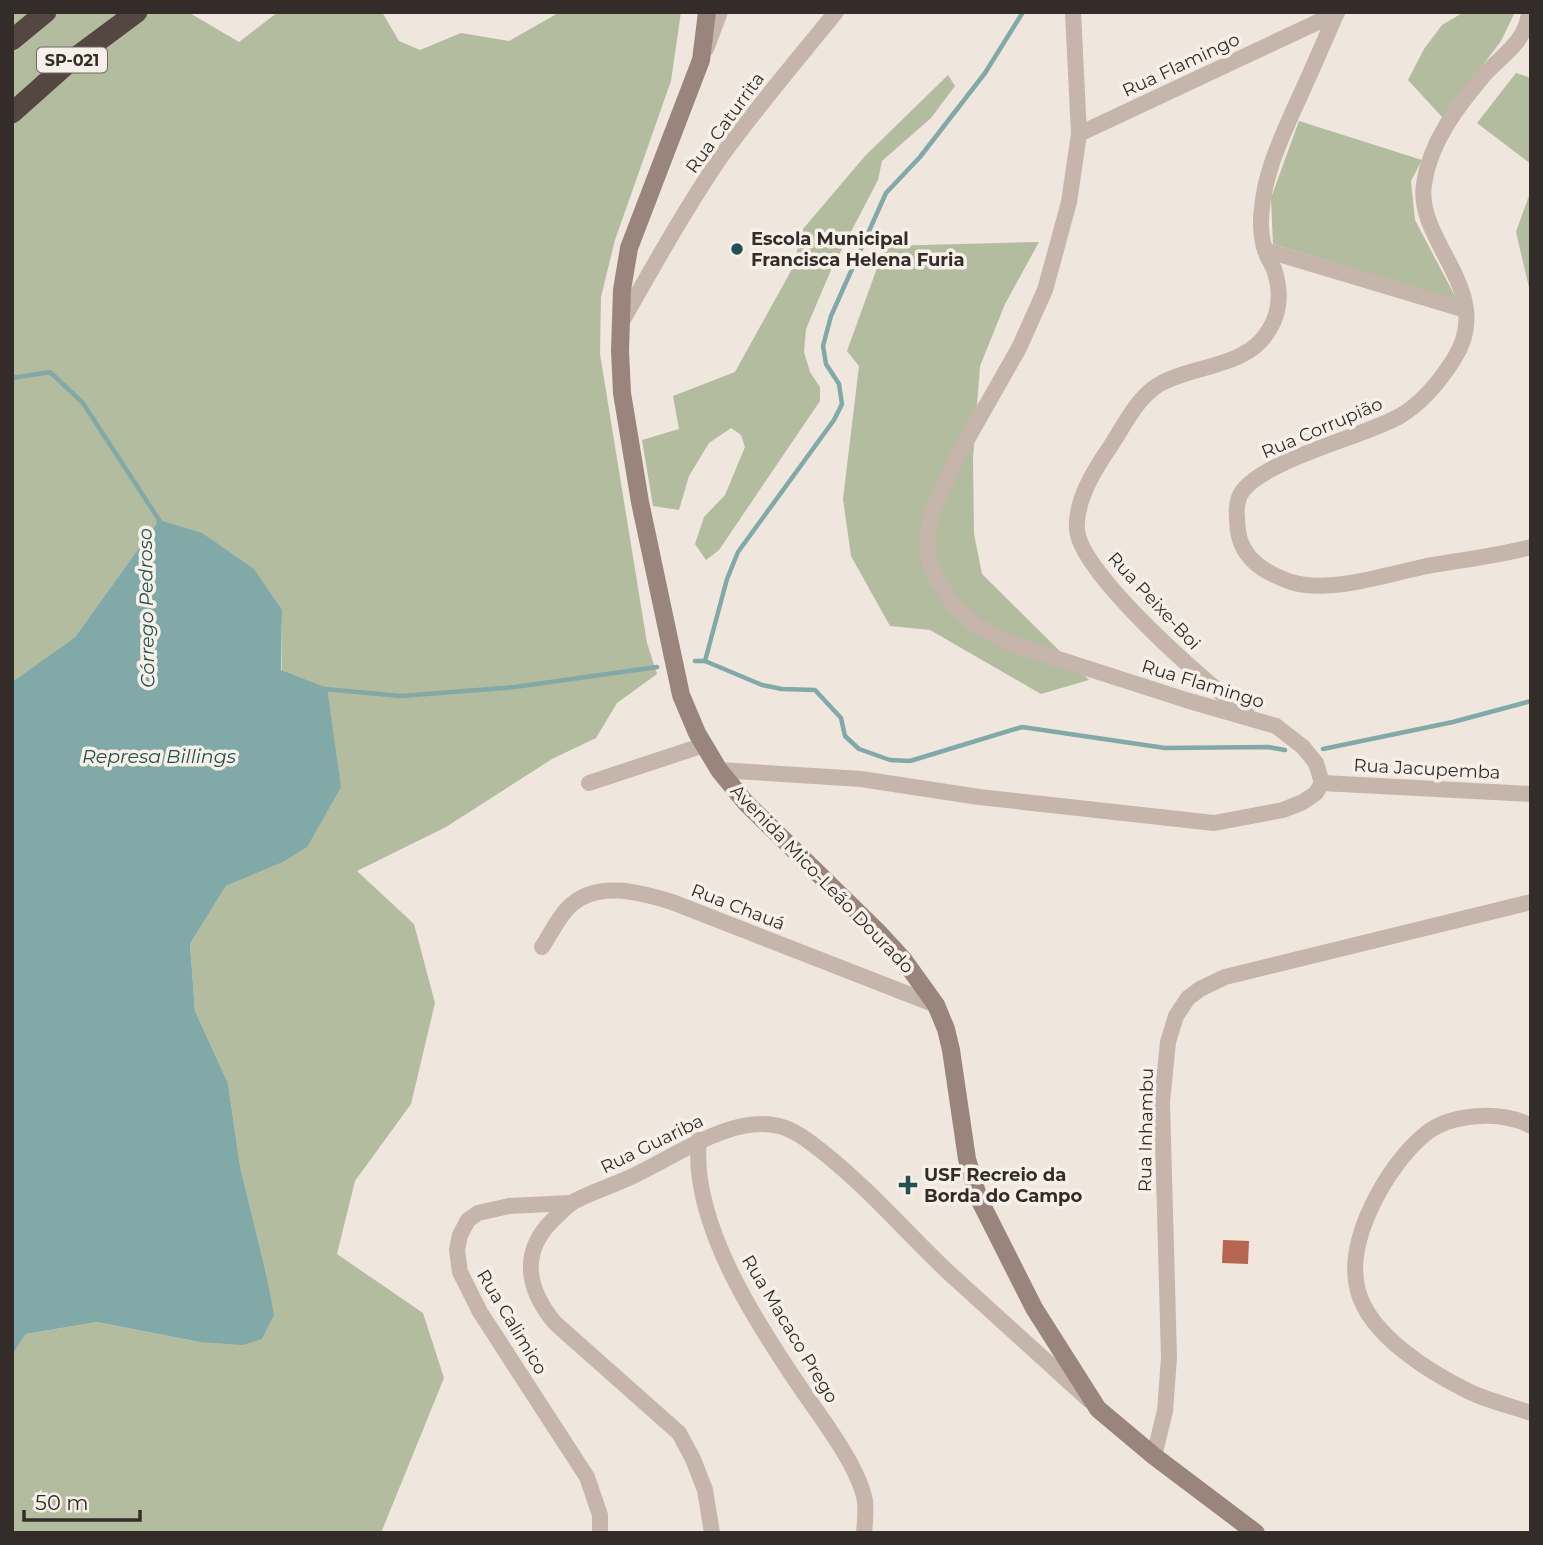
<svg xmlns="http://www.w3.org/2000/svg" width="1543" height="1545" viewBox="0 0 1543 1545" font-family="Montserrat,sans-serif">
<rect width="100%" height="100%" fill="#efe6dd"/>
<g fill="#b4bc9f">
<path d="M 12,12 L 188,12 L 239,42 L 278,12 L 382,12 L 399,41 L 420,50 L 461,33 L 509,41 L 560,12 L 681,12 L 671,81 L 615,240 L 601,297 L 600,354 L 647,643 L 657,674 L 617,703 L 596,738 L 552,759 L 446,827 L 357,871 L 414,924 L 435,1003 L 411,1104 L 355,1181 L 337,1254 L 423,1313 L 444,1378 L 381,1533 L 12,1533 L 12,1355 L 26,1334 L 97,1322 L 199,1342 L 262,1339 L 273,1315 L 266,1273 L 240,1166 L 228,1083 L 195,1011 L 190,944 L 226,886 L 281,863 L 282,610 L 159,520 L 75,637 L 12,682 Z"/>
<path d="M 1464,12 L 1515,12 L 1501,41 L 1443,118 L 1408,80 L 1424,49 L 1442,25 Z"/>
<path d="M 1516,73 L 1531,78 L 1531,164 L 1477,123 Z"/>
<path d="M 948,75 L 955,86 L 931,118 L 882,161 L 878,180 L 831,270 L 806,329 L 804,352 L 810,372 L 820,387 L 820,401 L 719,550 L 706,560 L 695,544 L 704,517 L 725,495 L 745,447 L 741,435 L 731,428 L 709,443 L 689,476 L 679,510 L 653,506 L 642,440 L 679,429 L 673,396 L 735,372 L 792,269 L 803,229 L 865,156 Z"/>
<path d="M 1299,121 L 1422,160 L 1411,181 L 1415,220 L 1457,300 L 1273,244 L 1271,198 Z"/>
<path d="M 1531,190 L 1531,296 L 1516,232 Z"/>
<path d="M 1039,242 L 1005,304 L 980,366 L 973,458 L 974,534 L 982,574 L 1089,680 L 1041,694 L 930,630 L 890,626 L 851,556 L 843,499 L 859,366 L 847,351 L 885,246 Z"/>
</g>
<path fill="#80a9a8" d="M 159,520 L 202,533 L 254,569 L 282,610 L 281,670 L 327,688 L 341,787 L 307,847 L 281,863 L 226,886 L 190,944 L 195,1011 L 228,1083 L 240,1166 L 266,1273 L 274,1315 L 262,1339 L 243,1345 L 199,1342 L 97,1322 L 26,1334 L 12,1355 L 12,682 L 75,637 Z"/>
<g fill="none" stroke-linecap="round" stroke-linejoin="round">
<g stroke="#80a9a8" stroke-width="4.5">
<path d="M 12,378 L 50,372 L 83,403 L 159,520 L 159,524"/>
<path d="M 695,661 L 705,661 L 762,685 L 782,689 L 815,690 L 841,718 L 845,736 L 859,749 L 890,760 L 910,761 L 1022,727 L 1165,748 L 1268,747 L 1285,750"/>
<path d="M 705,661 L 727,579 L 738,552 L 834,420 L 842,404 L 839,384 L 826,364 L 823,346 L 831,316 L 886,193 L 920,157 L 985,73 L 1023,12"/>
<path d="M 324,689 L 401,696 L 515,687 L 657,667"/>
<path d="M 1323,749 L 1453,722 L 1531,701"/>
</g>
</g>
<path fill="#b76553" d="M 1223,1240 L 1249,1241 L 1248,1264 L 1222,1263 Z"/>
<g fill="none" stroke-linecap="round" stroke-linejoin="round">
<g stroke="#c6b5ab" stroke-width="16">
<path d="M 1529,12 C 1527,41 1502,55 1484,75 C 1457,107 1430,142 1424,184 C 1415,242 1497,292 1454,359 C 1440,381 1422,403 1400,416 C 1364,437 1258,461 1240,495 C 1235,506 1237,519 1238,531 C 1242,560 1266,573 1291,582 C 1330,594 1388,574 1427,566 C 1461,560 1497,556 1531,547"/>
<path d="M 706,49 L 720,12"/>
<path d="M 1079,134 L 1337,13"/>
<path d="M 1265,250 L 1466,310"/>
<path d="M 621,323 C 653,267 684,211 720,158 C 756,108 797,60 836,12"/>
<path d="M 1246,713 C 1208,685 1079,573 1077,529 C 1075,501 1094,470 1110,447 C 1124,426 1136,399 1158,385 C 1193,364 1246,369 1269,330 C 1281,311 1281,290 1274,269 C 1271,263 1267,257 1265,250 C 1261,239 1260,221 1262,208 C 1265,173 1280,141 1294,109 C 1309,77 1323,44 1337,12"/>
<path d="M 719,770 L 861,779 L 979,797 L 1214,823 L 1283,810 L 1303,802 L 1316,793 L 1322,783 L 1316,763 L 1303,747 L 1276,726 L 1186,700 L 1012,644 L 977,626 L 952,603 L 938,582 L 929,559 L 927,534 L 933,510 L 956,459 L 1019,348 L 1045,290 L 1056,250 L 1069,202 L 1079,134 L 1073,12"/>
<path d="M 589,783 L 704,745"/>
<path d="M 1322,783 L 1531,794"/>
<path d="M 542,947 C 550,935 557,920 567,909 C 594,879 640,892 672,902 L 936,1005"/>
<path d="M 1531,1126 C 1501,1110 1450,1113 1424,1135 C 1387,1166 1344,1241 1358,1291 C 1370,1336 1431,1373 1470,1392 C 1489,1401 1511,1406 1531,1413"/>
<path d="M 699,1140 C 690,1222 757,1324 802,1390 C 822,1419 859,1467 865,1501 C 866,1511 865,1523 864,1533"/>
<path d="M 571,1203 L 509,1206 L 478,1213 L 468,1220 L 460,1235 L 457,1250 L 460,1272 L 480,1312 L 587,1477 L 600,1515 L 600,1533"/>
<path d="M 1154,1456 L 1165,1411 L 1169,1358 L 1162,1102 L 1168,1042 L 1176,1016 L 1188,998 L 1200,989 L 1225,977 L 1531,902"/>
<path d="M 712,1533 L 705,1490 L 693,1459 L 679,1433 L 555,1323 C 525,1287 520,1249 557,1216 C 562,1211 567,1206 573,1202 C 595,1190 619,1184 641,1172 C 680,1153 734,1115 779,1126 C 796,1130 811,1143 824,1153 C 869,1189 906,1232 947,1271 C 994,1314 1042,1357 1089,1400"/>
</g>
<path stroke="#99857c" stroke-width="18" d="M 707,12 L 701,60 L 629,248 L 622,290 L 620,350 L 622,393 L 640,502 L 681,695 L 697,733 L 719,770 L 746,803 L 879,933 L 903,959 L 936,1005 L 946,1029 L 951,1050 L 967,1159 L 979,1199 L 1034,1308 L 1098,1409 L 1154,1456 L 1256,1533"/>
<g stroke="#544641" stroke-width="21">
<path d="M 12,40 L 46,12"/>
<path d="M 12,113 L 67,64 L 137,12"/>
</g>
</g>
<g fill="#235151" stroke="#f7f0e9" stroke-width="2.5">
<circle cx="737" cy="249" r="7"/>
<path d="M904.5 1174.5h7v7h7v7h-7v7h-7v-7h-7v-7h7z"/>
</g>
<g text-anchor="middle" stroke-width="7" stroke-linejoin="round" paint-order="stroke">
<rect fill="#f7f0e9" stroke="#6e6763" stroke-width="2" x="37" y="47.5" width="70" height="25" rx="5"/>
<g font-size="16" font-weight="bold" fill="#342c29">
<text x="72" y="66">SP-021</text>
</g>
<g font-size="18" fill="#342c29" stroke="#f7f0e9">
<text transform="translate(1181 65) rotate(-25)" y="6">Rua Flamingo</text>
<text transform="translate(725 123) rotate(-54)" y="6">Rua Caturrita</text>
<text transform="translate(1322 428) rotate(-23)" y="6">Rua Corrupião</text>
<text transform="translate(1154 601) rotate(47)" y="6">Rua Peixe-Boi</text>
<text transform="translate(1203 684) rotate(17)" y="6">Rua Flamingo</text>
<text transform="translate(1427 769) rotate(3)" y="6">Rua Jacupemba</text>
<text transform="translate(822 879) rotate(46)" y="6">Avenida Mico-Leão Dourado</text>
<text transform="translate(738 907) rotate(21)" y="6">Rua Chauá</text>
<text transform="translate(1146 1130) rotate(-89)" y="6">Rua Inhambu</text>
<text transform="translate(652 1144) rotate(-26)" y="6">Rua Guariba</text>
<text transform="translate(512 1322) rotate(59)" y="6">Rua Calimico</text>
<text transform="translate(790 1329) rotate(59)" y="6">Rua Macaco Prego</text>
</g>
<g font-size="18" font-weight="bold" fill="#342c29" stroke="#f7f0e9" text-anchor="start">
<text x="751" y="245">Escola Municipal<tspan x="751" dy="21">Francisca Helena Furia</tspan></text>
<text x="924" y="1181">USF Recreio da<tspan x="924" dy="21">Borda do Campo</tspan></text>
</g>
<g font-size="19" font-style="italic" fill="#235151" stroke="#f7f0e9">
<text transform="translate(146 608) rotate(-91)" y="7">Córrego Pedroso</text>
<text x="159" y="763">Represa Billings</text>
</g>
</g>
<rect width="1543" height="1545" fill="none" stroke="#342c29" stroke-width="28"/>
<path d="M24 1510v10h116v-10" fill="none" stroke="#342c29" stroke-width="3.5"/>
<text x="35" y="1510" font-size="21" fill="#342c29" stroke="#f7f0e9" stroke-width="5" paint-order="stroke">50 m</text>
</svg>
